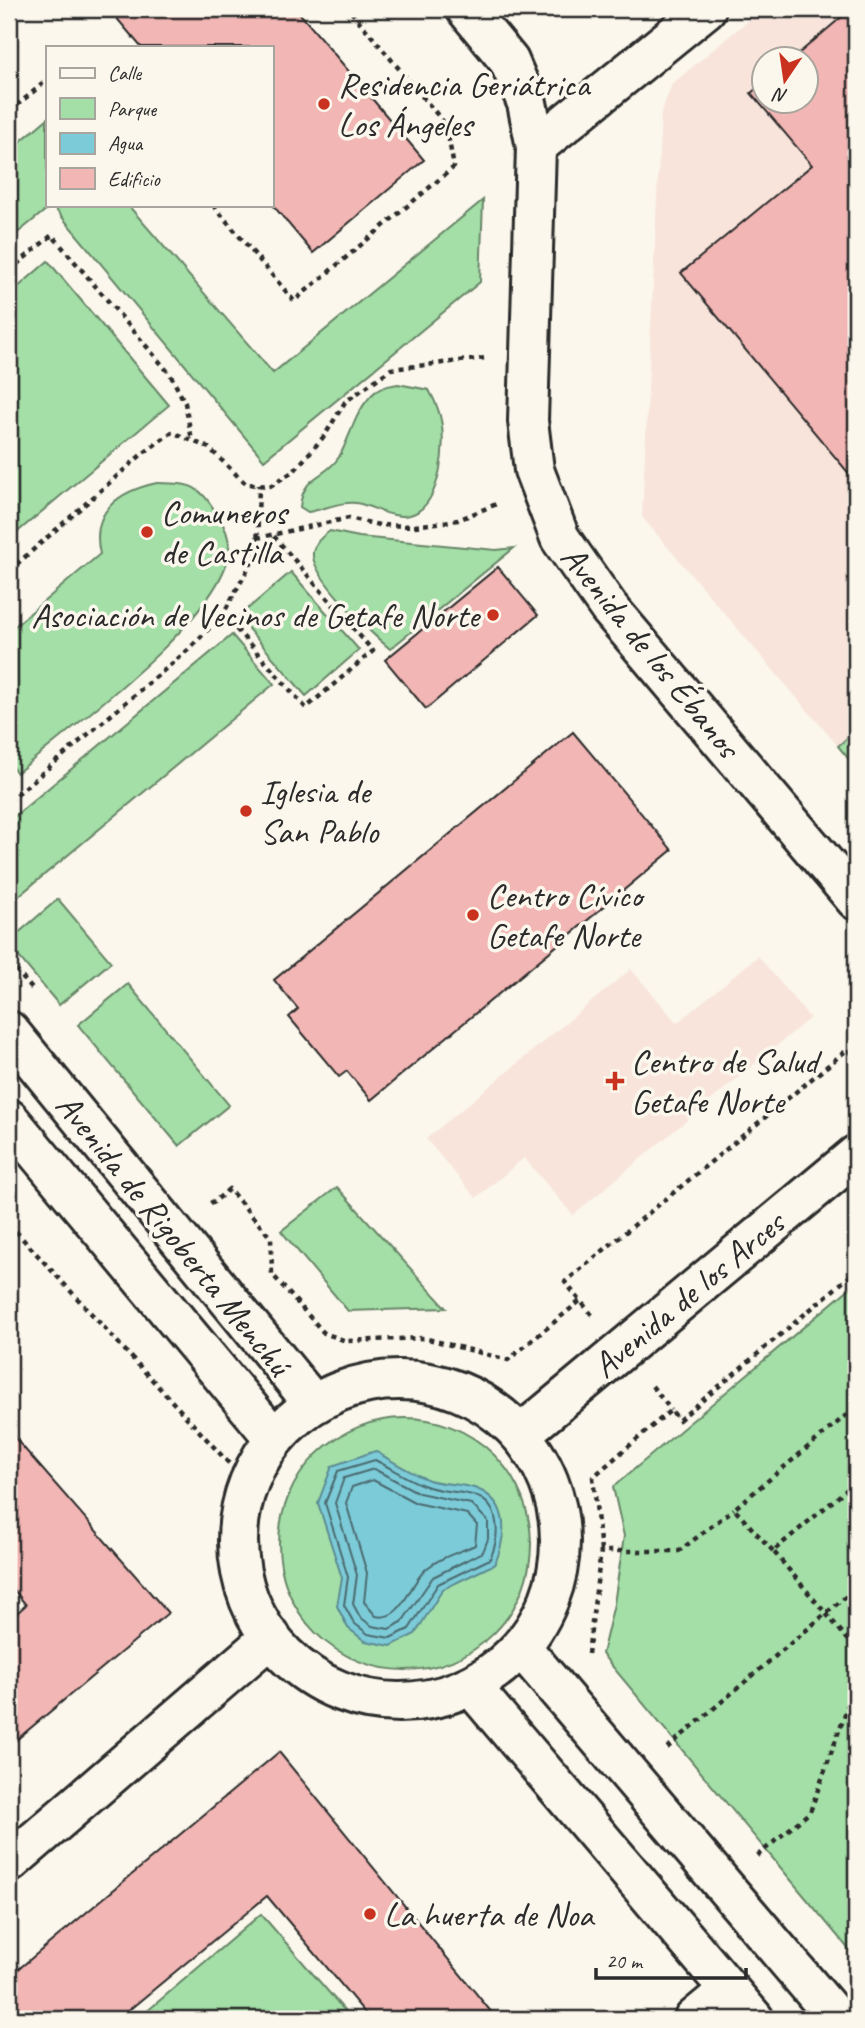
<svg xmlns="http://www.w3.org/2000/svg" width="865" height="2028" viewBox="0 0 865 2028" font-family="Caveat,sans-serif">
<rect width="100%" height="100%" fill="#fbf7ec"/>
<filter id="ink" filterUnits="userSpaceOnUse"><feTurbulence type="fractalNoise" baseFrequency=".0143" numOctaves="2"/><feDisplacementMap in="SourceGraphic" scale="14" xChannelSelector="R" yChannelSelector="G"/><feConvolveMatrix kernelMatrix="1 2 1 2 8 2 1 2 1" color-interpolation-filters="sRGB"/></filter>
<g filter="url(#ink)">
<g fill="#f8e4db" fill-rule="evenodd">
<path d="M 762,9 L 856,9 L 856,730 L 838,746 L 642,517 L 661,113 L 672,84 ZM 764,60 L 806,60 L 806,102 L 764,102 Z"/>
<path d="M 758,956 L 810,1018 L 573,1215 L 524,1158 L 476,1198 L 426,1139 L 631,969 L 677,1023 Z"/>
</g>
<g fill="#a3dfa6" stroke="#678568" stroke-width="2">
<path d="M 47,119 L 47,205 L 128,205 L 273,373 L 483,200 L 480,282 L 264,460 L 52,205 L 9,240 L 9,151 Z"/>
<path d="M 48,261 L 169,405 L 9,539 L 9,295 Z"/>
<path d="M 398,384 L 429,390 C 434,399 439,409 441,420 C 446,444 441,503 413,514 C 397,521 376,508 361,504 C 344,499 324,510 308,512 L 300,507 C 303,474 325,479 339,457 C 350,438 354,415 369,398 C 377,388 385,386 398,384 Z"/>
<path d="M 157,483 C 193,484 198,484 217,514 C 225,526 231,539 229,554 C 217,622 72,726 17,773 L 9,763 L 9,631 L 100,554 C 90,511 119,491 157,483 Z"/>
<path d="M 330,531 L 359,537 L 496,550 L 514,548 L 390,649 C 372,634 309,575 313,552 C 315,542 322,536 330,531 Z"/>
<path d="M 291,572 L 359,650 L 306,696 L 238,617 Z"/>
<path d="M 232,635 L 274,684 L 9,904 L 9,821 Z"/>
<path d="M 856,730 L 856,768 L 838,746 Z"/>
<path d="M 58,899 L 111,962 L 59,1005 L 9,945 L 9,941 Z"/>
<path d="M 128,984 L 229,1105 L 179,1146 L 78,1025 Z"/>
<path d="M 337,1187 L 446,1308 L 348,1311 L 281,1231 Z"/>
<path d="M 856,1283 L 856,1958 L 602,1654 L 614,1604 L 624,1536 L 613,1487 Z"/>
<circle cx="405" cy="1544" r="126"/>
<path d="M 261,1914 L 352,2019 L 138,2019 Z"/>
</g>
<path fill="#7ccbd8" stroke="#5c8b93" stroke-width="2" d="M 375,1451 C 392,1461 410,1473 429,1480 C 444,1485 463,1483 477,1489 C 511,1503 506,1537 495,1564 L 443,1589 L 415,1634 L 391,1646 L 365,1641 L 348,1628 L 337,1606 L 342,1578 L 318,1503 L 332,1466 Z"/>
<g fill="none" stroke-linecap="round" stroke-linejoin="round">
<g stroke="#4b6b70" stroke-width="2">
<path d="M 375,1460 C 391,1468 407,1479 423,1485 C 440,1492 456,1491 472,1495 C 502,1503 500,1537 490,1559 L 438,1584 L 409,1629 L 390,1638 L 368,1634 L 354,1623 L 344,1605 L 348,1577 L 325,1503 L 338,1471 Z"/>
<path d="M 374,1469 L 419,1493 L 471,1504 L 488,1521 L 488,1539 L 483,1552 L 433,1577 L 402,1622 L 389,1629 L 372,1626 L 360,1617 L 353,1604 L 357,1575 L 335,1503 L 344,1478 Z"/>
<path d="M 373,1480 L 416,1503 L 467,1514 L 477,1525 L 475,1545 C 459,1552 438,1558 425,1570 C 408,1586 402,1622 376,1616 L 364,1602 L 367,1573 L 346,1503 L 352,1487 Z"/>
</g>
</g>
<g fill="#f2b6b4" stroke="#2b2b2b" stroke-width="2">
<path d="M 109,9 L 296,9 L 424,160 L 313,253 L 271,203 L 271,47 L 141,47 Z"/>
<path d="M 851,9 L 856,9 L 856,482 L 681,273 L 812,165 L 751,93 L 764,82 L 764,102 L 806,102 L 806,60 L 791,60 Z"/>
<path d="M 498,567 L 538,615 L 426,709 L 385,660 Z"/>
<path d="M 573,732 L 672,850 L 371,1100 L 347,1071 L 339,1077 L 289,1017 L 298,1009 L 274,980 Z"/>
<path d="M 9,1431 L 168,1613 L 9,1746 L 9,1620 L 26,1605 L 9,1584 Z"/>
<path d="M 279,1752 L 497,2019 L 370,2019 L 267,1896 L 118,2019 L 9,2019 L 9,1977 Z"/>
</g>
<g fill="none" stroke-linecap="round" stroke-linejoin="round">
<defs>
<g id="minor">
<path d="M 466,9 L 509,61 L 527,103 L 536,147 L 528,421 L 534,470 L 560,538 L 609,608 L 856,900"/>
<path d="M 536,147 L 706,9"/>
<path d="M 9,1031 L 313,1403"/>
<path d="M 9,1119 L 274,1438"/>
<circle cx="399" cy="1541" r="161"/>
<path d="M 521,1434 L 856,1155"/>
<path d="M 521,1647 L 837,2019"/>
<path d="M 471,1686 L 754,2019"/>
<path d="M 9,1863 L 271,1637"/>
<path d="M 694,2019 L 729,1990"/>
</g>
</defs>
<use href="#minor" stroke="#2b2b2b" stroke-width="44"/>
<g stroke="#2b2b2b" stroke-width="4.5" stroke-dasharray="5 5" stroke-linecap="butt">
<path d="M 9,112 L 47,80"/>
<path d="M 213,205 L 294,301 L 454,167 L 446,125 L 349,9"/>
<path d="M 9,271 L 52,235 L 170,374 L 185,403 L 192,440"/>
<path d="M 257,538 L 349,518 L 379,525 L 415,526 L 458,520 L 499,503"/>
<path d="M 9,571 L 141,455 L 172,432 L 209,448 L 246,484 L 270,486 L 294,471 L 325,435 L 345,402 L 391,369 L 486,358"/>
<path d="M 223,614 L 306,708 L 373,651 L 272,534"/>
<path d="M 9,801 L 188,650 L 223,614 L 257,553 L 259,485"/>
<path d="M 9,962 L 33,990"/>
<path d="M 211,1200 L 213,1203 L 229,1189 L 271,1238 L 272,1274 L 324,1333 L 346,1341 L 424,1338 L 508,1360 L 580,1301"/>
<path d="M 9,1224 L 247,1483"/>
<path d="M 592,1315 L 565,1282 L 848,1049 L 856,1059"/>
<path d="M 652,1386 L 671,1410"/>
<path d="M 856,1482 L 773,1551 L 856,1649"/>
<path d="M 601,1551 L 593,1477 L 671,1410 L 679,1420 L 856,1271"/>
<path d="M 773,1551 L 734,1509 L 856,1407"/>
<path d="M 588,1654 L 601,1551 L 679,1551 L 734,1509"/>
<path d="M 667,1748 L 856,1588"/>
<path d="M 757,1856 L 810,1812 L 856,1683"/>
</g>
<use href="#minor" stroke="#fbf7ec" stroke-width="38"/>
</g>
</g>
<g fill="#c8321e" stroke="#fbf7ec" stroke-width="2.5">
<circle cx="324" cy="104" r="7"/>
<circle cx="147" cy="532" r="7"/>
<circle cx="493" cy="615" r="7"/>
<circle cx="246" cy="811" r="7"/>
<circle cx="473" cy="915" r="7"/>
<path d="M611.5 1070.5h7v7h7v7h-7v7h-7v-7h-7v-7h7z"/>
<circle cx="370" cy="1914" r="7"/>
</g>
<g text-anchor="middle" stroke-width="7" stroke-linejoin="round" paint-order="stroke">
<g font-size="35" fill="#2b2b2b" stroke="#fbf7ec" text-anchor="start">
<text x="338" y="96">Residencia Geriátrica<tspan x="338" dy="40">Los Ángeles</tspan></text>
<text x="161" y="524">Comuneros<tspan x="161" dy="40">de Castilla</tspan></text>
<text x="479" y="627" text-anchor="end">Asociación de Vecinos de Getafe Norte</text>
<text x="260" y="803">Iglesia de<tspan x="260" dy="40">San Pablo</tspan></text>
<text x="487" y="907">Centro Cívico<tspan x="487" dy="40">Getafe Norte</tspan></text>
<text x="631" y="1073">Centro de Salud<tspan x="631" dy="40">Getafe Norte</tspan></text>
<text x="384" y="1926">La huerta de Noa</text>
</g>
<g font-size="35" fill="#2b2b2b" stroke="#fbf7ec">
<text transform="translate(651 651) rotate(51)" y="12">Avenida de los Ébanos</text>
<text transform="translate(174 1234) rotate(51)" y="12">Avenida de Rigoberta Menchú</text>
<text transform="translate(688 1294) rotate(-40)" y="12">Avenida de los Arces</text>
</g>
</g>
<rect width="865" height="2028" fill="none" stroke="#fbf7ec" stroke-width="35"/>
<rect x="18" y="18" width="830" height="1993" fill="none" stroke="#2b2b2b" stroke-width="2.5" filter="url(#ink)"/>
<rect x="46" y="46" width="228" height="161" fill="#fbf7ec" stroke="#a8a59f" stroke-width="2"/>
<rect x="60" y="68" width="35" height="10" fill="#fbf7ec" stroke="#a8a59f" stroke-width="2"/>
<text x="108" y="80" font-size="21" fill="#2b2b2b">Calle</text>
<rect x="60" y="98" width="35" height="21" fill="#a3dfa6" stroke="#a8a59f" stroke-width="2"/>
<text x="108" y="116" font-size="21" fill="#2b2b2b">Parque</text>
<rect x="60" y="133" width="35" height="21" fill="#7ccbd8" stroke="#a8a59f" stroke-width="2"/>
<text x="108" y="150" font-size="21" fill="#2b2b2b">Agua</text>
<rect x="60" y="168" width="35" height="21" fill="#f2b6b4" stroke="#a8a59f" stroke-width="2"/>
<text x="108" y="186" font-size="21" fill="#2b2b2b">Edificio</text>
<g transform="translate(785 80) rotate(193)"><circle r="33" fill="#fbf7ec" stroke="#a8a59f" stroke-width="2"/>
<path d="M0-5L12 26L0 18L-12 26Z" fill="#c8321e"/>
<text y="-10" font-size="19" font-weight="bold" text-anchor="middle" fill="#2b2b2b">N</text>
</g>
<path d="M596 1968v10h150v-10" fill="none" stroke="#2b2b2b" stroke-width="3.5"/>
<text x="606" y="1968" font-size="21" fill="#2b2b2b" stroke="#fbf7ec" stroke-width="5" paint-order="stroke">20 m</text>
</svg>
